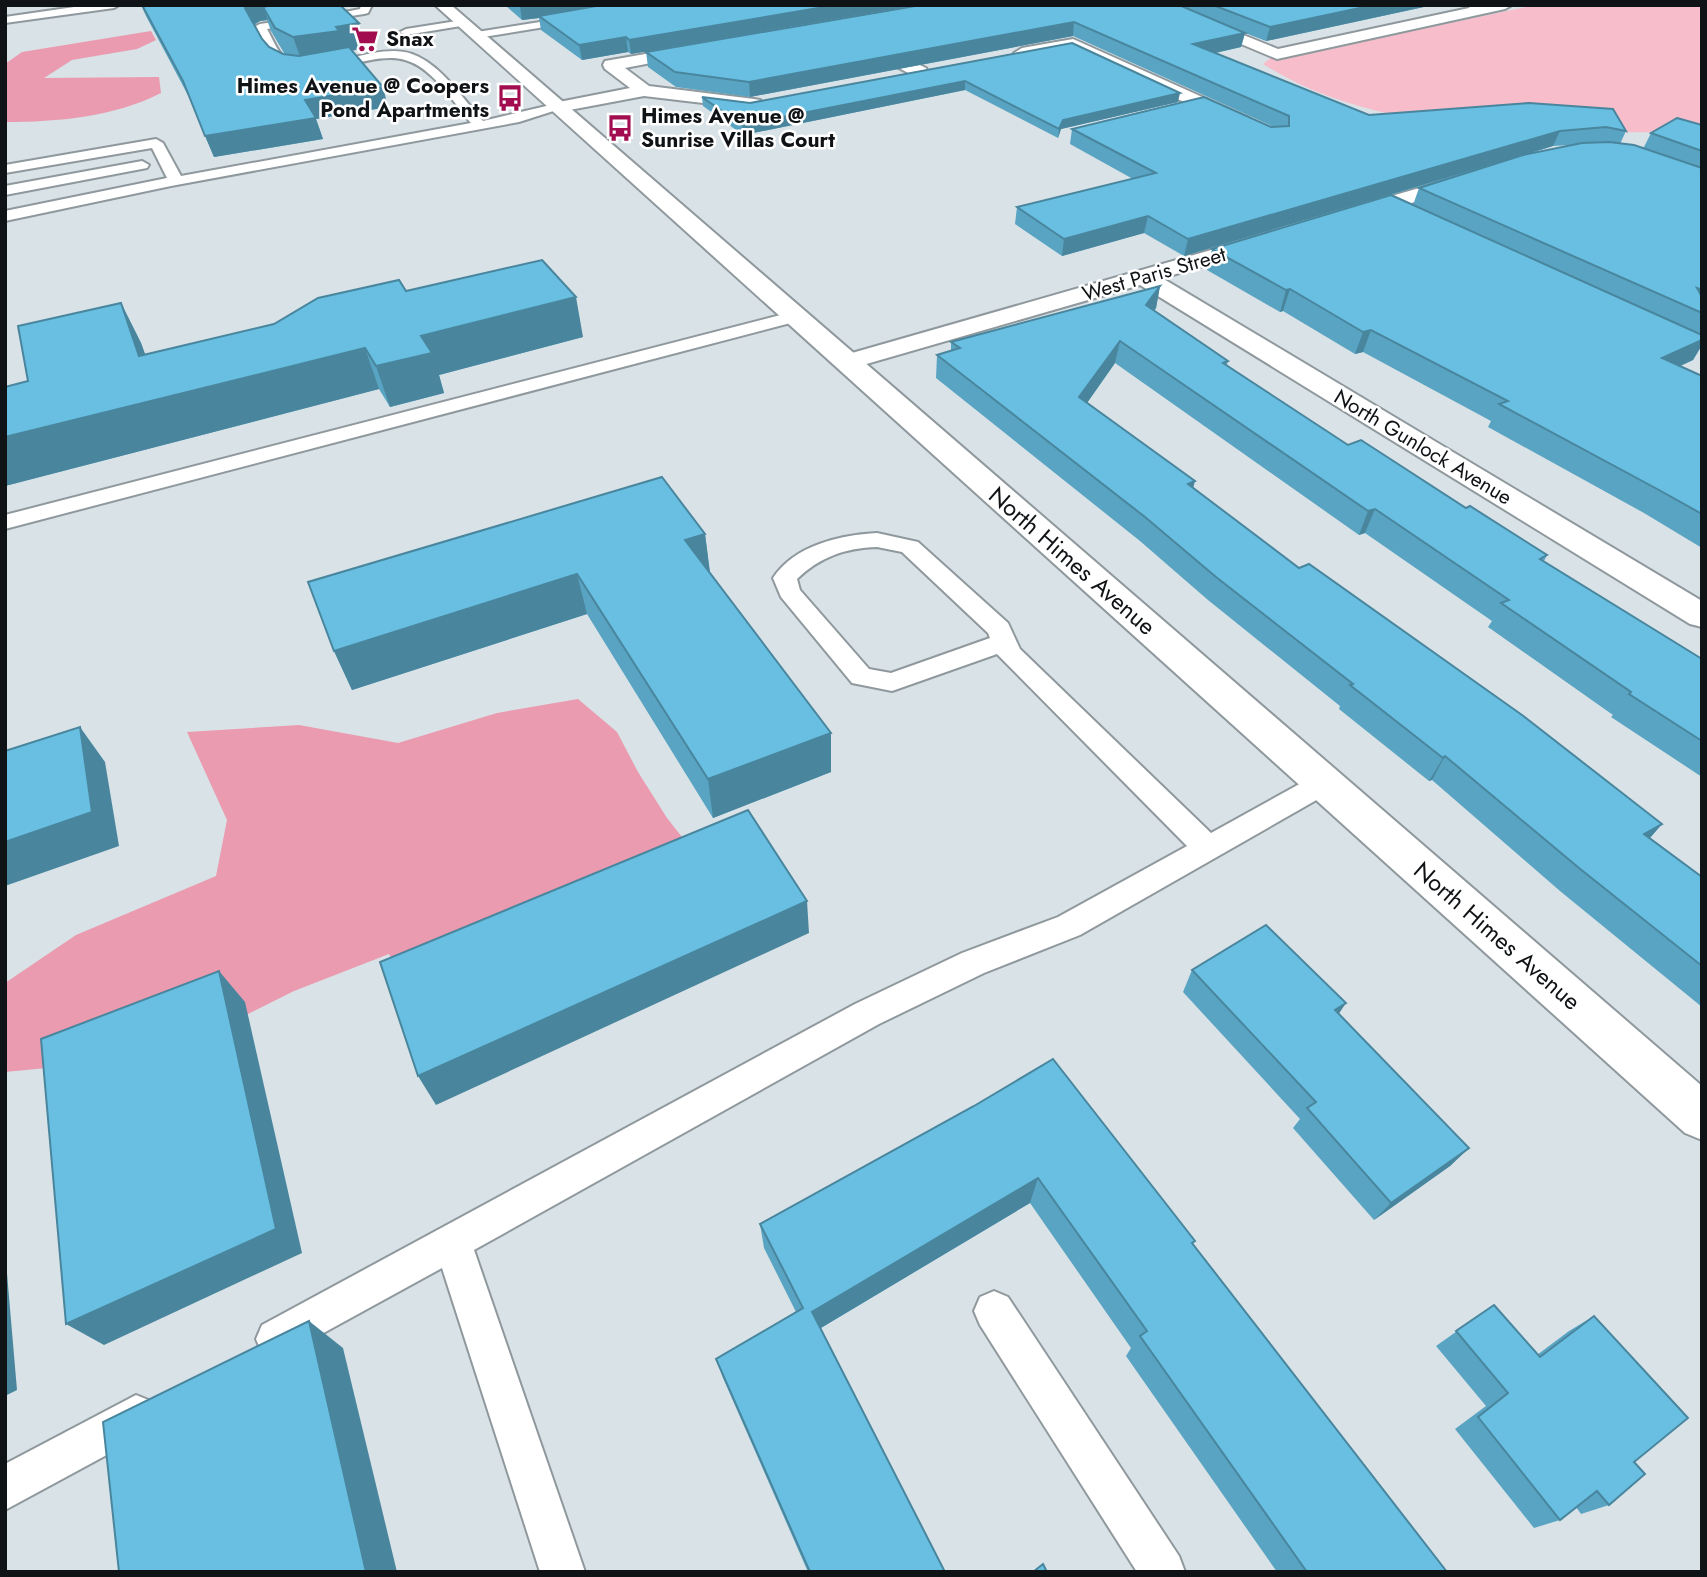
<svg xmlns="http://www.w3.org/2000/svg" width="1707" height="1577" viewBox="0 0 1707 1577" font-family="Jost,sans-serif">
<rect width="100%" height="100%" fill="#d9e2e7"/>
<path fill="#f7bdca" d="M 1535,5 L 1702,5 L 1702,135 C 1668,131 1634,133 1600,132 C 1485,129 1363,127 1263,64 L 1272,57 L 1278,59 Z"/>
<g fill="#ea9baf">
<path d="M 151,31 L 156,40 L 137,49 L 72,60 L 44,78 L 159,77 L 161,93 C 114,117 58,122 5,122 L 5,64 L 22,52 Z"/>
<path d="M 578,699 L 617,732 L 638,772 L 667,818 L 716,880 L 419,1016 L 389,954 L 294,991 L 162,1057 L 5,1072 L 5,983 L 76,935 L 216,876 L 227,820 L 187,732 L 299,725 L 398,743 L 497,713 Z"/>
</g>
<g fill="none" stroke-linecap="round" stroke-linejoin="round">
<defs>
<g id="service">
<path d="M 88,5 L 119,5 L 114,8 L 5,23 L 5,17 Z"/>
<path d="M 361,5 L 372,5 L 368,13 L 364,14 L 267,29 C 273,39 278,55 289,61 C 318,77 376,41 412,54 C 442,65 462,98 483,121 L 559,103 L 566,107 L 519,122 L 171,186 L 5,221 L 5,211 L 167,178 L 152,148 L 5,173 L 5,165 L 156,139 L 163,143 L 181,176 L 471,123 C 453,102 432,67 405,60 C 368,49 309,89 277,64 C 267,55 262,39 254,27 L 260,24 L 350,11 L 360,9 Z"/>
<path d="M 1463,5 L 1480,5 L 1488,10 L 1483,13 Z"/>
<path d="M 578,16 L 584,19 L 582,21 L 477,38 L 471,35 L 477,32 Z"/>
<path d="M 463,20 L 469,23 L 467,25 L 406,35 L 400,32 L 406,29 Z"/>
<path d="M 142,161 L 149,165 L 147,168 L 5,195 L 5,186 Z"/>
<path d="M 796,311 L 802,312 L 805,316 L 802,320 L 5,529 L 5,515 Z"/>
<path d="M 877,533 L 918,542 L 1008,623 L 1020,649 L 1211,833 L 1314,776 L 1324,773 L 1334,776 L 1338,783 L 1334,790 L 1080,935 L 984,973 L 879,1024 L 474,1250 L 585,1572 L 540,1572 L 442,1268 L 276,1359 L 262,1353 L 256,1339 L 262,1325 L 855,1004 L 962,953 L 1058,917 L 1187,846 L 997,654 L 892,691 L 852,683 L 781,597 L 773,578 C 795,545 840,535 877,533 ZM 877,547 L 902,552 L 988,633 L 990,638 L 891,673 L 869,669 L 800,590 L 797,579 C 820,557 845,548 877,547 Z"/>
<path d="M 994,1291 L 1008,1297 L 1179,1556 L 1185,1572 L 1137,1572 L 980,1325 L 974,1311 L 980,1297 Z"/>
<path d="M 136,1395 L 151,1401 L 157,1416 L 151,1431 L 5,1510 L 5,1464 Z"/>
</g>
<g id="minor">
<path d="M 1148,5 L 1169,5 L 1278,49 L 1483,5 L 1512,5 L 1505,9 L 1277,59 Z"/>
<path d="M 865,39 L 926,68 L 928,72 L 926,76 L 914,76 L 859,47 L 857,44 Z"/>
<path d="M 1073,39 L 1249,118 L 1251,122 L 1249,126 L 1235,126 L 1071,49 L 1022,58 L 1014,53 L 1022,48 Z"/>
<path d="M 697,45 L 705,50 L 703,53 L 625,68 L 649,86 L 754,99 L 760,100 L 763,104 L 760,108 L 754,109 L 644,96 L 559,112 L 550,107 L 559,102 L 630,88 L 605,69 L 603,65 L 605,61 Z"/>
<path d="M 1468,174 L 1475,176 L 1478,180 L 1475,184 L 1351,221 L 1343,220 L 1340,215 L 1343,210 Z"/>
<path d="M 1260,236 L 1268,238 L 1271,243 L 1268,248 L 1162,278 L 1702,601 L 1702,627 L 1690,624 L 1140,285 L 856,367 L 847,370 L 838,367 L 834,362 L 838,357 Z"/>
</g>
<path id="tertiary" d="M 435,5 L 451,5 L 1702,1086 L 1702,1140 L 1685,1133 Z"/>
</defs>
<use href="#service" stroke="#8f999d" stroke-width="4"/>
<use href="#minor" stroke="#8f999d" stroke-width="4"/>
<use href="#tertiary" stroke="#8f999d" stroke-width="4"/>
<use href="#service" fill="#fff" fill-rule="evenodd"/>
<use href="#minor" fill="#fff" fill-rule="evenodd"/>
<use href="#tertiary" fill="#fff" fill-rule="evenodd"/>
</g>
<g fill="#59a4c2" fill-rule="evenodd">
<path d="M 141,5 L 340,5 L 366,48 L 352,50 L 388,107 L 316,119 L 323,139 L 214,157 L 191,101 L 146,16 ZM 267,20 L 271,31 L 284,53 L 285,54 L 269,47 L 262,39 L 254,25 L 260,21 Z"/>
<path d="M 505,5 L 917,5 L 631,54 L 628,52 L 582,60 L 541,30 L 539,18 L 522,20 Z"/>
<path d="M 921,5 L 1433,5 L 1266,41 L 1245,33 L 1241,47 L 1216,53 L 1369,115 L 1529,103 L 1626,131 L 1620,144 L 1643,149 L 1651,133 L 1702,125 L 1702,345 L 1693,360 L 1679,366 L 1702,376 L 1702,548 L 1644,513 L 1488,427 L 1491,421 L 1363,352 L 1355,354 L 1283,311 L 1280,312 L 1207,270 L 1212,249 L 1413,205 L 1419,188 L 1482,168 L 1184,256 L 1144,233 L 1062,256 L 1015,224 L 1017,207 L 1133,179 L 1070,144 L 1072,129 L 1274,127 L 1073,36 L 750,97 L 676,87 L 648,67 L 646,52 ZM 1571,145 L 1531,153 L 1553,146 Z"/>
<path d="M 1072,43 L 1178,102 L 1061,129 L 1058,138 L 965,90 L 743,135 L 703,106 L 702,97 L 750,103 Z"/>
<path d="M 1160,286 L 1156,308 L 1154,311 L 1228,361 L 1227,365 L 1348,445 L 1466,508 L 1547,555 L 1544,561 L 1702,659 L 1702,777 L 1611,717 L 1613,715 L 1488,627 L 1492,621 L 1365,533 L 1359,535 L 1115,363 L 1087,403 L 1193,488 L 1299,568 L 1662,824 L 1650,838 L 1702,877 L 1702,1007 L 1560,891 L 1432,780 L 1429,781 L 1339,709 L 1340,706 L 1208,600 L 1140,541 L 936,378 L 937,355 L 951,351 L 951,342 Z"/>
<path d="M 406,291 L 583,337 L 439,375 L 444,393 L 390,407 L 379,389 L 5,486 L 5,387 L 28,381 L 121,303 L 141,343 L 145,354 L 274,324 Z"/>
<path d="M 705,534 L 710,573 L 831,733 L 831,772 L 713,818 L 587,614 L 352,690 L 334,651 Z"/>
<path d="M 1192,970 L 1338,1014 L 1469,1148 L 1450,1166 L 1374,1220 L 1293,1128 L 1300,1119 L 1183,992 Z"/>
<path d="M 974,1106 L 1193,1245 L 1447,1572 L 1277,1572 L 1126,1356 L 1131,1348 L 1030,1203 L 821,1328 L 945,1572 L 808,1572 L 723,1378 L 716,1359 L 796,1312 L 764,1248 L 760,1224 Z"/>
<path d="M 1494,1305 L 1537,1355 L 1569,1331 L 1594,1316 L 1634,1462 L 1609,1505 L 1581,1514 L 1576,1507 L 1560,1520 L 1534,1528 L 1455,1429 L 1486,1406 L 1436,1346 Z"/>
</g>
<g fill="#49869e">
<path d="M 250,5 L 327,5 L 263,7 L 268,20 L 260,21 L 251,26 L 245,8 Z"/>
<path d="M 526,5 L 624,5 L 539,16 L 539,18 L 522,20 L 520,6 Z"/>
<path d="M 836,5 L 917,5 L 631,54 L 629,40 Z"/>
<path d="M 1374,5 L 1433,5 L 1266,41 L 1270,27 Z"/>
<path d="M 1074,22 L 1073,36 L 750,97 L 749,82 Z"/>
<path d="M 359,23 L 366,48 L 346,52 L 302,62 L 293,37 L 336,27 Z"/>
<path d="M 1245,33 L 1241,47 L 1191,58 L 1193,44 Z"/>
<path d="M 626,37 L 628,52 L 582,60 L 579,45 Z"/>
<path d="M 965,81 L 965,90 L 743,135 L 742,125 Z"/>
<path d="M 383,87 L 388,107 L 316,119 L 323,139 L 214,157 L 205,136 L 305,100 Z"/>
<path d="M 1180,93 L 1178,102 L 1061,129 L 1058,138 L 1059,129 L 1063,120 Z"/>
<path d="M 1560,131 L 1553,146 L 1184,256 L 1188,239 Z"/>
<path d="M 1148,216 L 1144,233 L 1062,256 L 1064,239 Z"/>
<path d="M 1160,286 L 1156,308 L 1142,327 L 1146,305 Z"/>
<path d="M 1290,289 L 1283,311 L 1280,312 L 1286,290 Z"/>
<path d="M 576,297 L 583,337 L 439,375 L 444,393 L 390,407 L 376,366 L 421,336 Z"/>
<path d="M 121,303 L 141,343 L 160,396 L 139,356 Z"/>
<path d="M 1371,330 L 1363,352 L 1355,354 L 1363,332 Z"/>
<path d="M 1702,340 L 1702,345 L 1693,360 L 1649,381 L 1662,358 Z"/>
<path d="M 1120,341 L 1115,363 L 1075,420 L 1079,397 Z"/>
<path d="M 365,348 L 379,389 L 5,486 L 5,437 Z"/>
<path d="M 1195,481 L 1189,504 L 1188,484 Z"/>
<path d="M 1375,509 L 1365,533 L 1359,535 L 1368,511 Z"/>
<path d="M 705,534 L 710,573 L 685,540 Z"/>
<path d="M 577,574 L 587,614 L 352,690 L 334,651 Z"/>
<path d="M 80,727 L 105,762 L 119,846 L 5,886 L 5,842 Z"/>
<path d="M 831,733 L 831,772 L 713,818 L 708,779 Z"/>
<path d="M 1445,756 L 1432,780 L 1429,781 L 1443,758 Z"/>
<path d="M 1662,824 L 1642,847 L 1644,834 Z"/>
<path d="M 807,901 L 809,933 L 436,1105 L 418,1076 Z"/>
<path d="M 219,971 L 245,1002 L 302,1253 L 104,1345 L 66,1324 Z"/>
<path d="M 1346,1003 L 1332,1024 L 1335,1010 Z"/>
<path d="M 1469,1148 L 1450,1166 L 1374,1220 L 1391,1203 Z"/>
<path d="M 1038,1178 L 1030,1203 L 814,1332 L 812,1312 Z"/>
<path d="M 5,1250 L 17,1390 L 5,1396 Z"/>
<path d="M 309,1321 L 343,1348 L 397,1572 L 366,1572 Z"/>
</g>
<g fill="#68bfe1" stroke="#49869e" stroke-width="2">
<path d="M 142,5 L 250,5 L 245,8 L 262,39 L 269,47 L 283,54 L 299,56 L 349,47 L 383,87 L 305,100 L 316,118 L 205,136 L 183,81 Z"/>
<path d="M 272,5 L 340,5 L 359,23 L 336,27 L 339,31 L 293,37 L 275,28 L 263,7 Z"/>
<path d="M 602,5 L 836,5 L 629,40 L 626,37 L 579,45 L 539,16 Z"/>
<path d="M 921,5 L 1179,5 L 1245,33 L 1193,44 L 1369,115 L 1529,103 L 1613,109 L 1626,131 L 1606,127 L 1560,131 L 1188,239 L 1148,216 L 1064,239 L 1017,207 L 1156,173 L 1072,129 L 1204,97 L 1271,127 L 1289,126 L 1289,116 L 1074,22 L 749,82 L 675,72 L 646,52 Z"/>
<path d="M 1213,5 L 1374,5 L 1270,27 Z"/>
<path d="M 1072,43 L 1180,93 L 1063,120 L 1059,129 L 965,81 L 742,125 L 702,97 L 750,103 Z"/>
<path d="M 1677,118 L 1702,125 L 1702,151 L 1651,133 Z"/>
<path d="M 1609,142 L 1634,145 L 1702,168 L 1702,290 L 1697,288 L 1702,297 L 1702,313 L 1419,188 L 1523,155 L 1582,143 Z"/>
<path d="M 1391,195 L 1702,335 L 1702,340 L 1662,358 L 1702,376 L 1702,514 L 1659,490 L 1499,404 L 1508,401 L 1371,330 L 1363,332 L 1290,289 L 1286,290 L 1212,249 Z"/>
<path d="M 542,260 L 576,297 L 421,336 L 432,353 L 376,366 L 365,348 L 5,437 L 5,387 L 28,381 L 18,326 L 121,303 L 139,356 L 274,324 L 318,298 L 399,280 L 406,291 Z"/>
<path d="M 1160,286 L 1146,305 L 1228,361 L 1223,363 L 1348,445 L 1361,440 L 1466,508 L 1470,506 L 1547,555 L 1540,559 L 1702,659 L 1702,741 L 1629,694 L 1631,692 L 1501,603 L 1509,600 L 1375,509 L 1368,511 L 1120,341 L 1079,397 L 1195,481 L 1188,484 L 1299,568 L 1309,564 L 1522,715 L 1662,824 L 1644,834 L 1702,877 L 1702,966 L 1579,868 L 1445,756 L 1443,758 L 1350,685 L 1353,684 L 1216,577 L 1145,517 L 937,355 L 960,348 L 951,342 Z"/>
<path d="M 662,477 L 705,534 L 685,540 L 831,733 L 708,779 L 577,574 L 334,651 L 308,582 Z"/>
<path d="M 80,727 L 92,812 L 5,842 L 5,751 Z"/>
<path d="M 748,810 L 807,901 L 418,1076 L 380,962 Z"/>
<path d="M 1266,925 L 1346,1003 L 1335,1010 L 1469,1148 L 1391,1203 L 1307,1108 L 1316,1102 L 1192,970 Z"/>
<path d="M 219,971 L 276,1229 L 66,1324 L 41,1039 Z"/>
<path d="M 1053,1059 L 1195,1241 L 1192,1243 L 1447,1572 L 1307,1572 L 1140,1336 L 1147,1331 L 1038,1178 L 812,1312 L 945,1572 L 810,1572 L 716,1359 L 803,1308 L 760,1224 L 974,1106 Z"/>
<path d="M 1494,1305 L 1540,1357 L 1594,1316 L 1688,1418 L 1634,1462 L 1645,1474 L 1609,1505 L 1597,1491 L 1560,1520 L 1478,1417 L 1508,1393 L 1456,1331 Z"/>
<path d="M 309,1321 L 366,1572 L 119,1572 L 103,1422 Z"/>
<path d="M 1043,1564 L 1047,1572 L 1033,1572 Z"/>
</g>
<defs>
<symbol id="supermarket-bare" viewBox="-9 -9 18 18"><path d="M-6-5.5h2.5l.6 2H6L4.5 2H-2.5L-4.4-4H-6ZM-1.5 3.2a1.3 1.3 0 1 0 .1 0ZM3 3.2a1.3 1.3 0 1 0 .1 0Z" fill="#a20d4f" stroke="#fff" stroke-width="2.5" paint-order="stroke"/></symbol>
<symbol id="bus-bare" viewBox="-9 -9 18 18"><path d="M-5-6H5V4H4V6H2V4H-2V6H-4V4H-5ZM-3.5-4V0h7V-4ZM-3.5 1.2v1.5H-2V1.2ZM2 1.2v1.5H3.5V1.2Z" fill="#a20d4f" stroke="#fff" stroke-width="2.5" paint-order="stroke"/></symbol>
</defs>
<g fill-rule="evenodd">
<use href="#supermarket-bare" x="346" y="20" width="38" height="38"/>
<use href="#bus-bare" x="491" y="79" width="38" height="38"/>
<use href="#bus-bare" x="601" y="109" width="38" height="38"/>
</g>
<g text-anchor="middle" stroke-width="5" stroke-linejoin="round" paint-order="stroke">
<g font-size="21" font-weight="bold" fill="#101315" stroke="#fff" text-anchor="start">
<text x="386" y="46">Snax</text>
<text x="489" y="93" text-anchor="end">Himes Avenue @ Coopers<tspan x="489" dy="24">Pond Apartments</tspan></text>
<text x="641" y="123">Himes Avenue @<tspan x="641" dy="24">Sunrise Villas Court</tspan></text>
</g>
<g font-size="21" fill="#101315" stroke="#fff">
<text transform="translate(1154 274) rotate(-16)" y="7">West Paris Street</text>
<text transform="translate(1423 447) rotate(31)" y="7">North Gunlock Avenue</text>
</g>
<g font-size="24" fill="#101315" stroke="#fff">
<text transform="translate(1072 561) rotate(41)" y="8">North Himes Avenue</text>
<text transform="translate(1497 936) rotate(41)" y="8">North Himes Avenue</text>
</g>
</g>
<rect width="1707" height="1577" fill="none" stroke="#101315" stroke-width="14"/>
</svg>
